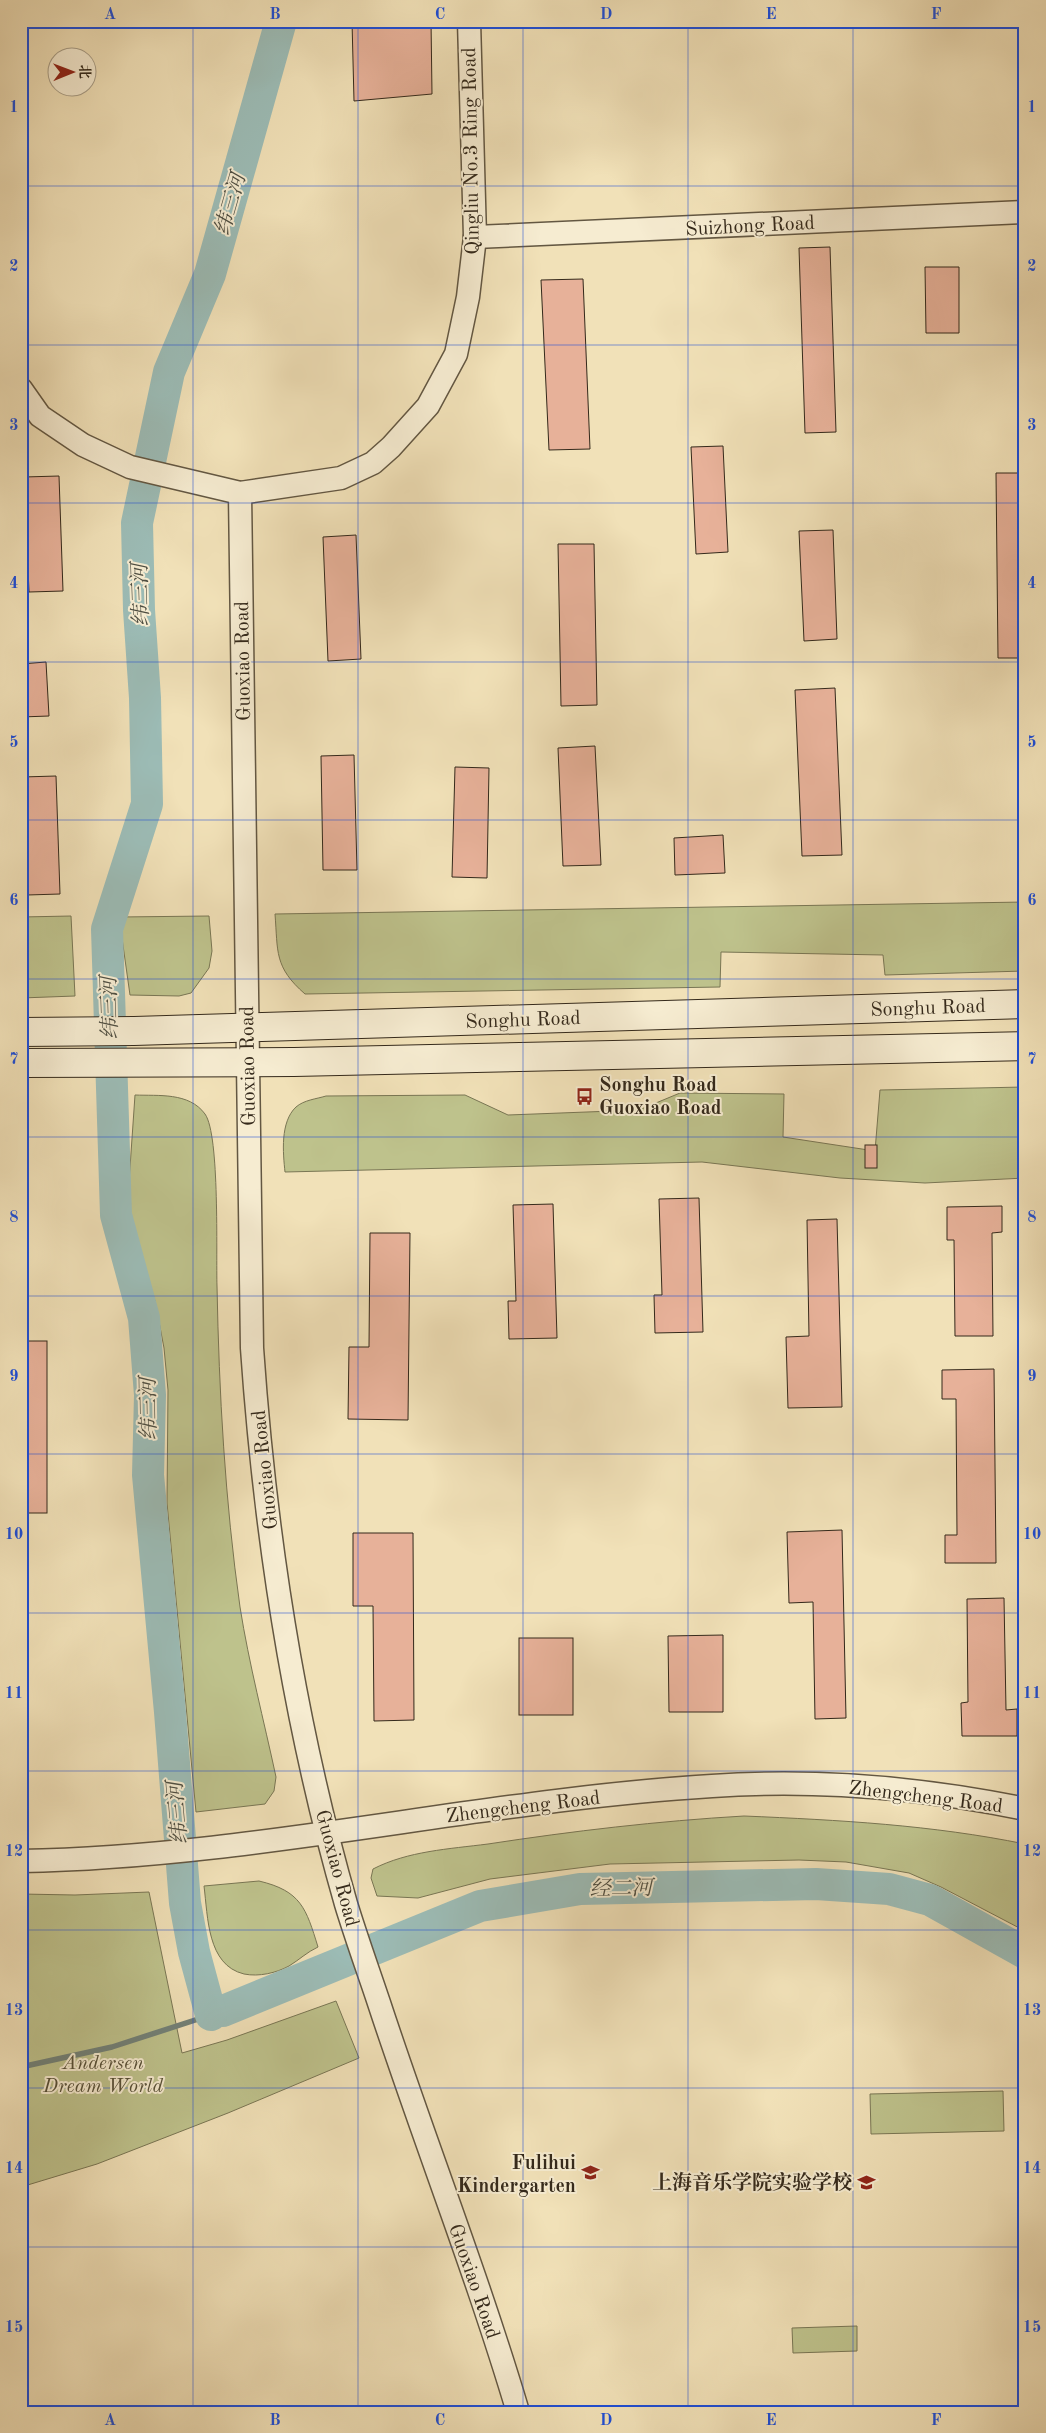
<svg xmlns="http://www.w3.org/2000/svg" width="1046" height="2433" viewBox="0 0 1046 2433" font-family="'Old Standard TT','Noto Serif SC',serif">
<rect width="100%" height="100%" fill="#f1e1b8"/>
<filter id="stains"><feTurbulence type="fractalNoise" baseFrequency=".004" numOctaves="4"/><feColorMatrix values="0 0 0 0 .2 0 0 0 0 .09 0 0 0 0 .02 0 0 0 .5 -.17"/></filter>
<radialGradient id="worn" r=".72"><stop offset=".6" stop-color="#630" stop-opacity="0"/><stop offset="1" stop-color="#630" stop-opacity=".3"/></radialGradient>
<g fill="#bec28c" stroke="#797654">
<path d="M 1025,902 L 1025,971 L 885,975 L 883,955 L 721,952 L 720,987 L 305,994 C 274,967 278,952 275,914 Z"/>
<path d="M 71,916 L 75,996 L 21,998 L 21,917 Z"/>
<path d="M 209,916 L 212,951 L 209,968 L 191,993 L 179,996 L 130,995 L 119,917 Z"/>
<path d="M 1025,1087 L 1025,1178 L 925,1183 L 840,1178 L 702,1162 L 285,1172 C 283,1153 280,1122 296,1107 C 304,1100 316,1099 326,1096 L 465,1095 L 508,1115 L 639,1110 L 680,1093 L 784,1094 L 783,1137 L 875,1151 L 880,1090 Z"/>
<path d="M 135,1095 C 158,1096 189,1092 205,1114 C 220,1135 216,1255 217,1286 C 219,1393 225,1501 240,1607 C 249,1664 264,1721 276,1777 L 274,1791 L 265,1804 L 196,1812 L 167,1503 L 168,1390 L 164,1348 L 155,1301 L 127,1211 Z"/>
<path d="M 744,1816 C 839,1820 932,1825 1025,1844 L 1025,1931 L 941,1887 L 909,1873 L 846,1862 L 799,1860 L 610,1864 L 490,1879 L 418,1898 L 377,1896 L 371,1878 L 373,1869 C 408,1851 449,1849 488,1844 C 573,1831 658,1821 744,1816 Z"/>
<path d="M 259,1881 C 301,1891 306,1908 318,1947 C 307,1952 299,1960 289,1966 C 276,1973 259,1977 244,1974 C 207,1965 208,1917 204,1886 Z"/>
<path d="M 149,1892 L 182,2053 L 227,2040 L 336,2001 L 359,2058 L 228,2113 L 97,2164 L 21,2187 L 21,1894 L 75,1895 Z"/>
<path d="M 1003,2091 L 1004,2131 L 871,2134 L 870,2094 Z"/>
<path d="M 857,2326 L 857,2351 L 793,2353 L 792,2328 Z"/>
</g>
<g fill="none" stroke-linecap="round" stroke-linejoin="round">
<path stroke="#728178" stroke-width="5.5" d="M 21,2067 L 112,2047 L 223,2011"/>
<g stroke="#9cbcb6" stroke-width="32">
<path d="M 223,2011 L 480,1906 L 580,1889 L 816,1884 L 889,1889 L 930,1900 L 1025,1953"/>
<path d="M 211,2015 L 194,1952 L 185,1903 L 170,1712 L 148,1475 L 150,1395 L 144,1318 L 116,1215 L 107,929 L 147,804 L 145,698 L 139,610 L 137,523 L 169,372 L 210,274 L 281,21"/>
</g>
</g>
<g fill="#e7b199" stroke="#34291b">
<path d="M 352,21 L 431,21 L 432,94 L 354,101 Z"/>
<path d="M 830,247 L 836,432 L 805,433 L 799,248 Z"/>
<path d="M 925,267 L 959,267 L 959,333 L 926,333 Z"/>
<path d="M 583,279 L 590,449 L 549,450 L 541,280 Z"/>
<path d="M 723,446 L 728,552 L 696,554 L 691,447 Z"/>
<path d="M 996,473 L 1025,473 L 1025,658 L 998,658 Z"/>
<path d="M 59,476 L 63,591 L 29,592 L 24,477 Z"/>
<path d="M 833,530 L 837,639 L 804,641 L 799,531 Z"/>
<path d="M 356,535 L 361,659 L 328,661 L 323,537 Z"/>
<path d="M 558,544 L 594,544 L 597,705 L 561,706 Z"/>
<path d="M 46,662 L 49,716 L 21,717 L 21,664 Z"/>
<path d="M 835,688 L 842,855 L 802,856 L 795,690 Z"/>
<path d="M 595,746 L 601,865 L 563,866 L 558,748 Z"/>
<path d="M 354,755 L 357,870 L 323,870 L 321,756 Z"/>
<path d="M 455,767 L 489,768 L 487,878 L 452,877 Z"/>
<path d="M 56,776 L 60,894 L 27,895 L 22,777 Z"/>
<path d="M 723,835 L 725,873 L 675,875 L 674,838 Z"/>
<rect x="865" y="1145" width="12" height="23"/>
<path d="M 699,1198 L 703,1332 L 655,1333 L 654,1295 L 662,1295 L 659,1199 Z"/>
<path d="M 553,1204 L 557,1338 L 509,1339 L 508,1301 L 516,1301 L 513,1205 Z"/>
<path d="M 1002,1206 L 1002,1232 L 992,1233 L 993,1336 L 955,1336 L 954,1240 L 947,1240 L 947,1207 Z"/>
<path d="M 21,1213 L 25,1297 L 21,1297 Z"/>
<path d="M 837,1219 L 842,1407 L 788,1408 L 786,1337 L 809,1336 L 807,1220 Z"/>
<path d="M 370,1233 L 410,1233 L 408,1420 L 348,1419 L 349,1347 L 369,1347 Z"/>
<rect x="21" y="1341" width="26" height="172"/>
<path d="M 994,1369 L 996,1563 L 945,1563 L 945,1535 L 957,1535 L 956,1399 L 942,1399 L 942,1370 Z"/>
<path d="M 842,1530 L 846,1718 L 815,1719 L 813,1602 L 789,1603 L 787,1532 Z"/>
<path d="M 353,1533 L 413,1533 L 414,1720 L 374,1721 L 373,1606 L 353,1606 Z"/>
<path d="M 1004,1598 L 1006,1710 L 1017,1709 L 1017,1736 L 962,1736 L 961,1703 L 968,1702 L 967,1599 Z"/>
<path d="M 723,1635 L 723,1712 L 669,1712 L 668,1636 Z"/>
<rect x="519" y="1638" width="54" height="77"/>
</g>
<g fill="none" stroke-linecap="round" stroke-linejoin="round">
<defs>
<g id="minor">
<path d="M 475,237 L 1025,212"/>
<path d="M 21,389 L 40,416 L 83,445 L 130,467 L 240,493 L 341,478 L 373,463 L 391,447 L 428,406 L 456,354 L 468,297 L 475,237 L 469,21"/>
<path d="M 240,493 L 252,1348 C 265,1535 294,1723 346,1904 C 356,1937 368,1970 379,2003 C 424,2140 477,2274 518,2412"/>
<path d="M 21,1861 C 254,1857 480,1800 712,1786 C 816,1779 923,1788 1025,1809"/>
</g>
<g id="secondary">
<path d="M 21,1032 L 134,1031 L 1025,1004"/>
<path d="M 21,1063 L 294,1062 L 1025,1046"/>
</g>
</defs>
<use href="#minor" stroke="#635742" stroke-width="25"/>
<use href="#secondary" stroke="#34291b" stroke-width="30"/>
<use href="#minor" stroke="#f6ecd1" stroke-width="22"/>
<use href="#secondary" stroke="#f6ecd1" stroke-width="28"/>
</g>
<path fill="none" stroke="#1d4ed8" stroke-width="1" stroke-opacity="0.55" d="M 193,21 L 193,2412M 358,21 L 358,2412M 523,21 L 523,2412M 688,21 L 688,2412M 853,21 L 853,2412M 21,186 L 1025,186M 21,345 L 1025,345M 21,503 L 1025,503M 21,662 L 1025,662M 21,820 L 1025,820M 21,979 L 1025,979M 21,1137 L 1025,1137M 21,1296 L 1025,1296M 21,1454 L 1025,1454M 21,1613 L 1025,1613M 21,1771 L 1025,1771M 21,1930 L 1025,1930M 21,2088 L 1025,2088M 21,2247 L 1025,2247"/>
<defs>
<symbol id="bus-bare" viewBox="-9 -9 18 18"><path d="M-5-6H5V4H4V6H2V4H-2V6H-4V4H-5ZM-3.5-4V0h7V-4ZM-3.5 1.2v1.5H-2V1.2ZM2 1.2v1.5H3.5V1.2Z" fill="#8f2418" stroke="#f6ecd1" stroke-width="2.5" paint-order="stroke"/></symbol>
<symbol id="school-bare" viewBox="-9 -9 18 18"><path d="M0-5L7-2L0 1L-7-2ZM-4 1L0 2.5L4 1V4Q0 6-4 4Z" fill="#8f2418" stroke="#f6ecd1" stroke-width="2.5" paint-order="stroke"/></symbol>
</defs>
<g fill-rule="evenodd">
<use href="#bus-bare" x="572" y="1084" width="25" height="25"/>
<use href="#school-bare" x="578" y="2160" width="25" height="25"/>
<use href="#school-bare" x="854" y="2170" width="25" height="25"/>
</g>
<g text-anchor="middle" stroke-width="4" stroke-linejoin="round" paint-order="stroke">
<g font-size="20" fill="#34291b" stroke="#f6ecd1">
<text transform="translate(470 151) rotate(-91)" y="7">Qingliu No.3 Ring Road</text>
<text transform="translate(750 225) rotate(-3)" y="7">Suizhong Road</text>
<text transform="translate(242 661) rotate(-91)" y="7">Guoxiao Road</text>
<text transform="translate(928 1007) rotate(-2)" y="7">Songhu Road</text>
<text transform="translate(523 1019) rotate(-2)" y="7">Songhu Road</text>
<text transform="translate(247 1066) rotate(-91)" y="7">Guoxiao Road</text>
<text transform="translate(264 1470) rotate(-96)" y="7">Guoxiao Road</text>
<text transform="translate(926 1796) rotate(7)" y="7">Zhengcheng Road</text>
<text transform="translate(523 1806) rotate(-7)" y="7">Zhengcheng Road</text>
<text transform="translate(338 1868) rotate(75)" y="7">Guoxiao Road</text>
<text transform="translate(475 2281) rotate(71)" y="7">Guoxiao Road</text>
</g>
<g font-size="20" font-weight="bold" fill="#34291b" stroke="#f6ecd1" text-anchor="end">
<text x="599" y="1091" text-anchor="start">Songhu Road<tspan x="599" dy="23">Guoxiao Road</tspan></text>
<text x="576" y="2169">Fulihui<tspan x="576" dy="23">Kindergarten</tspan></text>
<text x="852" y="2189">上海音乐学院实验学校</text>
</g>
<g font-size="20" font-style="italic" fill="#564f37" stroke="#f6ecd1">
<text x="103" y="2069">Andersen<tspan x="103" dy="23">Dream World</tspan></text>
</g>
<g font-size="21" font-style="italic" fill="#4e4e42" stroke="#f6ecd1">
<text transform="translate(230 204) rotate(-74)" y="7">纬三河</text>
<text transform="translate(140 595) rotate(-92)" y="7">纬三河</text>
<text transform="translate(109 1008) rotate(-92)" y="7">纬三河</text>
<text transform="translate(148 1409) rotate(-91)" y="7">纬三河</text>
<text transform="translate(177 1813) rotate(-95)" y="7">纬三河</text>
<text transform="translate(621 1888) rotate(-1)" y="7">经二河</text>
</g>
</g>
<rect width="1046" height="2433" fill="none" stroke="#f1e1b8" stroke-width="55"/>
<g transform="translate(72 72) rotate(89)"><circle r="24" fill="#f6ecd1" stroke="#a89e88"/>
<path d="M0-4L9 19L0 12L-9 19Z" fill="#8f2418"/>
<text y="-8" font-size="14" font-weight="bold" text-anchor="middle" fill="#34291b">北</text>
</g>
<rect x="28" y="28" width="990" height="2378" fill="none" stroke="#1d4ed8" stroke-width="2"/>
<g font-size="16" text-anchor="middle" font-weight="bold" fill="#1d4ed8">
<text x="110" y="19">A</text>
<text x="275" y="19">B</text>
<text x="440" y="19">C</text>
<text x="606" y="19">D</text>
<text x="771" y="19">E</text>
<text x="936" y="19">F</text>
<text x="14" y="112">1</text>
<text x="1032" y="112">1</text>
<text x="14" y="271">2</text>
<text x="1032" y="271">2</text>
<text x="14" y="430">3</text>
<text x="1032" y="430">3</text>
<text x="14" y="588">4</text>
<text x="1032" y="588">4</text>
<text x="14" y="747">5</text>
<text x="1032" y="747">5</text>
<text x="14" y="905">6</text>
<text x="1032" y="905">6</text>
<text x="14" y="1064">7</text>
<text x="1032" y="1064">7</text>
<text x="14" y="1222">8</text>
<text x="1032" y="1222">8</text>
<text x="14" y="1381">9</text>
<text x="1032" y="1381">9</text>
<text x="14" y="1539">10</text>
<text x="1032" y="1539">10</text>
<text x="14" y="1698">11</text>
<text x="1032" y="1698">11</text>
<text x="14" y="1856">12</text>
<text x="1032" y="1856">12</text>
<text x="14" y="2015">13</text>
<text x="1032" y="2015">13</text>
<text x="14" y="2173">14</text>
<text x="1032" y="2173">14</text>
<text x="14" y="2332">15</text>
<text x="1032" y="2332">15</text>
<text x="110" y="2425">A</text>
<text x="275" y="2425">B</text>
<text x="440" y="2425">C</text>
<text x="606" y="2425">D</text>
<text x="771" y="2425">E</text>
<text x="936" y="2425">F</text>
</g>
<rect width="100%" height="100%" filter="url(#stains)"/>
<rect width="100%" height="100%" fill="url(#worn)"/>
</svg>
